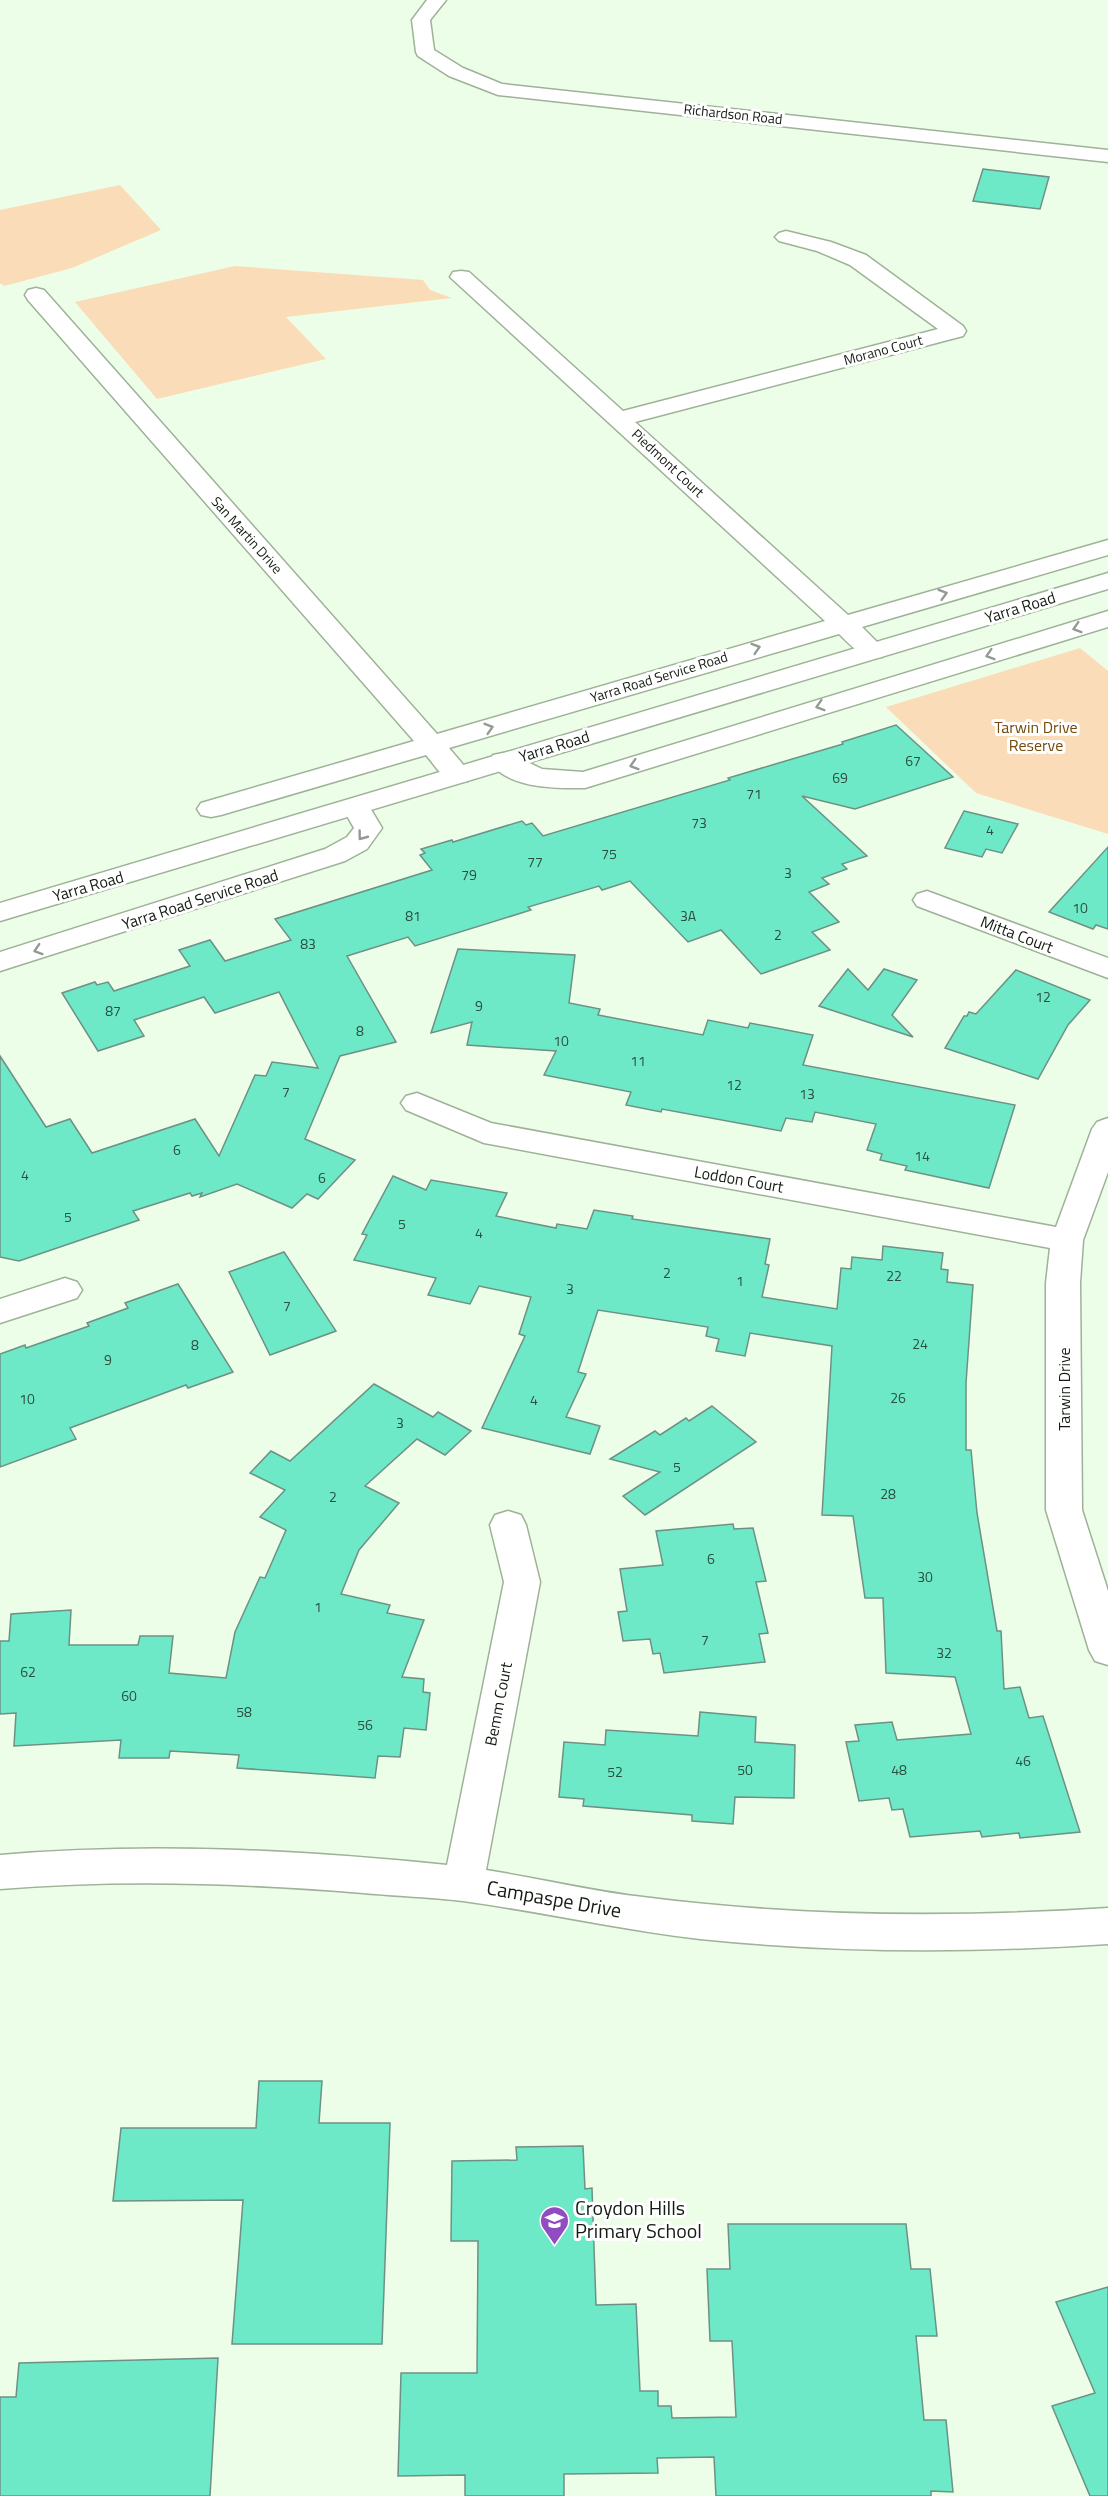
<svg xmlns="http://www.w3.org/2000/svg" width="1108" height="2496" viewBox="0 0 1108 2496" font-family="'Titillium Web',sans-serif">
<rect width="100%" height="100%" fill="#ecfee7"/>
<g fill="#fbdcb8">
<path d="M 120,185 L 161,230 L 72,268 L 4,286 L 0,283 L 0,210 Z"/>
<path d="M 235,266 L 423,280 L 430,290 L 452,298 L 286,317 L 326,359 L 157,399 L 75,302 Z"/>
<path d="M 1080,648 L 1108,671 L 1108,834 L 976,793 L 886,707 Z"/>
</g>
<g fill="#6ee9c7" stroke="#6d9185" stroke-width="1.5">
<path d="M 983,169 L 1049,177 L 1040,209 L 973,201 Z"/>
<path d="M 896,725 L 953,777 L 855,809 L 802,796 L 867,856 L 842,864 L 847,869 L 822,878 L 829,884 L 809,892 L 839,922 L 812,932 L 830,950 L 761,974 L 721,930 L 688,942 L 630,881 L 602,890 L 599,886 L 528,907 L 531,910 L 415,946 L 408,937 L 347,956 L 396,1042 L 340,1056 L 305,1139 L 355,1160 L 318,1199 L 307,1194 L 292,1208 L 237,1184 L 200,1197 L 202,1193 L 192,1196 L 190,1193 L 133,1211 L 139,1220 L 19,1261 L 0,1257 L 0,1056 L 46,1127 L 70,1119 L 92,1153 L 195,1119 L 219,1156 L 255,1075 L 266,1076 L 272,1062 L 318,1068 L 279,992 L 215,1013 L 204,997 L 134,1020 L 144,1036 L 98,1051 L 62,993 L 95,982 L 97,985 L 108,982 L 114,991 L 190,966 L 179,950 L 210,940 L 225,961 L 291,940 L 275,919 L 432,870 L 420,855 L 425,853 L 421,849 L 452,840 L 453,842 L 522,821 L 526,825 L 532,823 L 543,836 L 730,780 L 728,778 L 843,744 L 842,742 Z"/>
<path d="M 964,811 L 1018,824 L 1002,853 L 986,849 L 982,857 L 945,848 Z"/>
<path d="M 1108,847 L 1108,929 L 1096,925 L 1093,929 L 1049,912 Z"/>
<path d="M 458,949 L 575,955 L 569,1003 L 600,1009 L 598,1015 L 703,1035 L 708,1020 L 748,1028 L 750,1023 L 813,1035 L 803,1065 L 1015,1105 L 989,1188 L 905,1170 L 907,1166 L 880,1160 L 882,1154 L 867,1150 L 876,1124 L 815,1112 L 812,1122 L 786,1118 L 781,1131 L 662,1109 L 661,1112 L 626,1105 L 631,1092 L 544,1075 L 556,1051 L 467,1045 L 472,1022 L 431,1033 Z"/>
<path d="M 848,969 L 868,990 L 884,969 L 917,980 L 892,1015 L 913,1037 L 819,1006 Z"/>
<path d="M 1016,970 L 1090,1000 L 1068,1025 L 1038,1079 L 945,1048 L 964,1016 L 967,1016 L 969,1012 L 976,1014 Z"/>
<path d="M 393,1176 L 426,1190 L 431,1180 L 507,1193 L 496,1216 L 556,1228 L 557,1224 L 587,1229 L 594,1210 L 633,1216 L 632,1219 L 770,1239 L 765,1264 L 769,1265 L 762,1297 L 837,1309 L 841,1268 L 851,1269 L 852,1257 L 882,1260 L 883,1246 L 943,1253 L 941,1269 L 948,1270 L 947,1282 L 973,1285 L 966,1383 L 966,1450 L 971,1450 L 977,1513 L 997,1631 L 1001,1631 L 1004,1689 L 1020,1687 L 1029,1718 L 1043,1716 L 1080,1832 L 1020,1838 L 1019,1833 L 982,1837 L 980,1831 L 910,1837 L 903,1809 L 892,1810 L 889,1798 L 859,1801 L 846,1742 L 859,1741 L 855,1725 L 892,1722 L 897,1740 L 971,1734 L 955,1677 L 886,1673 L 883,1598 L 865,1598 L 853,1516 L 822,1515 L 832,1346 L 750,1333 L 745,1356 L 716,1351 L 719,1339 L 706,1336 L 708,1327 L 598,1310 L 578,1372 L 586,1374 L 566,1417 L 600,1426 L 590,1454 L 482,1428 L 525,1336 L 519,1334 L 531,1297 L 479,1286 L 470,1304 L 428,1295 L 436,1278 L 354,1260 L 367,1235 L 362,1234 Z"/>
<path d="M 284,1252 L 336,1331 L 270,1355 L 229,1272 Z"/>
<path d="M 178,1284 L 233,1372 L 188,1388 L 186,1385 L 70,1428 L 76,1439 L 0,1467 L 0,1354 L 25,1345 L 26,1348 L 89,1326 L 87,1323 L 128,1308 L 125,1303 Z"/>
<path d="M 374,1384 L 433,1417 L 438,1412 L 471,1431 L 445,1455 L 417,1439 L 365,1486 L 399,1503 L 359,1550 L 341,1594 L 390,1605 L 387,1613 L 424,1620 L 402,1677 L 424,1679 L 423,1692 L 430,1693 L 426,1730 L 404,1728 L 400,1757 L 378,1756 L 375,1778 L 237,1768 L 239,1755 L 170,1751 L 169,1758 L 119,1758 L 121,1740 L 14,1746 L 16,1713 L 0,1714 L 0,1641 L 9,1641 L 11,1614 L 71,1610 L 69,1645 L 138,1645 L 140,1636 L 173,1636 L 169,1673 L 226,1678 L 235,1632 L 260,1577 L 265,1578 L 286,1530 L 260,1517 L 285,1490 L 250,1473 L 271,1451 L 290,1461 Z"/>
<path d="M 712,1406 L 756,1442 L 645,1515 L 623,1496 L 660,1472 L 610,1459 L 655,1431 L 660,1435 L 686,1418 L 689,1421 Z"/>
<path d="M 733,1524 L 734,1529 L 753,1528 L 766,1581 L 756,1582 L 768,1633 L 759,1634 L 765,1662 L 664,1673 L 660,1653 L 653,1654 L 650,1639 L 623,1641 L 618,1612 L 627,1611 L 620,1569 L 663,1565 L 656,1531 Z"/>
<path d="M 700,1712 L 756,1717 L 755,1742 L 795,1745 L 794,1798 L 735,1797 L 733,1824 L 692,1821 L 692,1815 L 583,1806 L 584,1799 L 559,1797 L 564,1742 L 605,1745 L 606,1730 L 698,1736 Z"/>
<path d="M 259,2081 L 322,2081 L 319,2123 L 390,2123 L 382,2344 L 232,2344 L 243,2200 L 113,2201 L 121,2128 L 256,2128 Z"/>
<path d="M 583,2146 L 585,2189 L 592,2188 L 596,2305 L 636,2304 L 640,2391 L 658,2391 L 658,2406 L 671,2406 L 672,2418 L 736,2417 L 732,2341 L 710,2341 L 707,2269 L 730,2269 L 728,2224 L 906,2224 L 911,2269 L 930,2269 L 937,2336 L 916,2336 L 924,2420 L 946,2420 L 953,2492 L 931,2491 L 931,2496 L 716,2496 L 714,2457 L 657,2458 L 658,2473 L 564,2474 L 564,2496 L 465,2496 L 465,2475 L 398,2476 L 401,2373 L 477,2373 L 478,2241 L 451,2241 L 452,2161 L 517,2160 L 516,2147 Z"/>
<path d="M 1108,2287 L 1108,2496 L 1090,2496 L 1052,2406 L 1095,2393 L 1056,2302 Z"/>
<path d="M 218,2358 L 210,2496 L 0,2496 L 0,2397 L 16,2397 L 19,2363 Z"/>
</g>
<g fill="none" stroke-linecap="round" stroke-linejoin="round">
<defs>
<g id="street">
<path d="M 427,0 L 446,0 L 430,20 L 434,50 L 463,68 L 502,84 L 1108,150 L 1108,162 L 498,95 L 449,76 L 418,56 L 416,52 L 412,20 Z"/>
<path d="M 786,231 L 831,242 L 866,255 L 963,326 L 966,331 L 963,336 L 635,422 L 848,615 L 1108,540 L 1108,555 L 862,627 L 886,651 L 882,657 C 863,661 852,646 839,634 L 449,748 L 472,775 L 468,781 C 445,786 439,770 426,755 L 221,815 L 211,817 L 201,815 L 197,809 L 201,803 L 414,741 L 28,300 L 25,295 L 28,290 L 36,288 L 44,290 L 437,734 L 825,621 L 450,277 L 453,272 L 461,271 L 469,272 L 623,411 L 938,329 L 850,265 L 817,251 L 779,241 L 775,237 L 779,233 Z"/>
<path d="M 1108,611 L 1108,627 L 585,788 C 555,788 508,789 489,761 L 493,755 L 503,753 L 513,755 L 542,769 L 583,772 Z"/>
<path d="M 356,799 L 366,801 L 382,828 L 367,849 L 345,861 L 0,971 L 0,952 L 325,849 L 347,837 L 354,828 L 342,807 L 346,801 Z"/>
<path d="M 927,891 L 1108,958 L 1108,978 L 917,906 L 913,900 L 917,894 Z"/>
<path d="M 417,1093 L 491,1123 L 1056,1227 L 1092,1129 L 1097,1122 L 1108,1118 L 1108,1172 L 1083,1240 L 1080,1283 L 1082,1510 L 1108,1591 L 1108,1665 L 1095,1661 L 1089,1650 L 1046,1510 L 1046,1283 L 1050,1248 L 484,1143 L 406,1110 L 401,1103 L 406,1096 Z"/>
<path d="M 65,1278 L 77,1282 L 82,1290 L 77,1298 L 0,1323 L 0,1299 Z"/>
<path d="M 508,1511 L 521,1515 L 526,1525 L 540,1582 L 486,1870 C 538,1878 590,1891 643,1897 C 798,1917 953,1918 1108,1908 L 1108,1944 C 972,1953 836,1953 700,1939 C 620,1930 543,1912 463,1901 C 430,1897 396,1896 363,1893 C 242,1883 121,1879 0,1889 L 0,1855 C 149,1842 298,1850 447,1865 L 504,1582 L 490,1525 L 495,1515 Z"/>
</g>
<path id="secondary" d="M 1108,573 L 1108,589 L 0,921 L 0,903 Z"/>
</defs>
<use href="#street" stroke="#9eb298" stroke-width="3"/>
<use href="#secondary" stroke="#9eb298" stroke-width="3"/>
<use href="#street" fill="#fff" fill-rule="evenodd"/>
<use href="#secondary" fill="#fff" fill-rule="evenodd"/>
</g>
<defs><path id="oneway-chevron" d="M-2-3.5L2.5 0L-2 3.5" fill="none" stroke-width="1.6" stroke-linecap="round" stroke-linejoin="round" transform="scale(1.5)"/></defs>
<g stroke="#959994">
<use href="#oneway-chevron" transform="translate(943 594) rotate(-16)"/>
<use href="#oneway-chevron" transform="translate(1077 628) rotate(163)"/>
<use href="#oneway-chevron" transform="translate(756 648) rotate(-17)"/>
<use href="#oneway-chevron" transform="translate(990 655) rotate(163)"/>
<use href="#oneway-chevron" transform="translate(820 706) rotate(163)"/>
<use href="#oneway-chevron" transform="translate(489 728) rotate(-17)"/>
<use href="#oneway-chevron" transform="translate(634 765) rotate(163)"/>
<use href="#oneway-chevron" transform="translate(362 836) rotate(127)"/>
<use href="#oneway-chevron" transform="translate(38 950) rotate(162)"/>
</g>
<defs>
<symbol id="school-pin" viewBox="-11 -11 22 30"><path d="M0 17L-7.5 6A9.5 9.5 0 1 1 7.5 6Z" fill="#904cc0" stroke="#fff"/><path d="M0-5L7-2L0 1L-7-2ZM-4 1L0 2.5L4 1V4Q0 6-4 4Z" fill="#fff"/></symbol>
</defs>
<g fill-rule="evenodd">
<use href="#school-pin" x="538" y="2204" width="33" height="45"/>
</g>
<g text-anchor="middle" stroke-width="6" stroke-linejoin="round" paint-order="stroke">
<g font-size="14" fill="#141c12" stroke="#fff">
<text transform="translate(733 114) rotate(6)" y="5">Richardson Road</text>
<text transform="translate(883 350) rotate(-15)" y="5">Morano Court</text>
<text transform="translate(668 463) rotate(43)" y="5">Piedmont Court</text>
<text transform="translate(247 535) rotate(48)" y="5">San Martin Drive</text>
<text transform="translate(659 677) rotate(-17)" y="5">Yarra Road Service Road</text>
</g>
<g font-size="14" fill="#2a4f3f">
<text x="913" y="766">67</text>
<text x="840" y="783">69</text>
<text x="754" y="799">71</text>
<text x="699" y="828">73</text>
<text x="990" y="835">4</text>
<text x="609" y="859">75</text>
<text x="535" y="867">77</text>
<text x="788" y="878">3</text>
<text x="469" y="880">79</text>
<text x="1080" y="913">10</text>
<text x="413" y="921">81</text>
<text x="688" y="921">3A</text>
<text x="778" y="940">2</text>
<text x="308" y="949">83</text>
<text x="1043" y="1002">12</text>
<text x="479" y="1011">9</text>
<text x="113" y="1016">87</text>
<text x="360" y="1036">8</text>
<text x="561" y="1046">10</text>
<text x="638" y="1066">11</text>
<text x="734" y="1090">12</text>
<text x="286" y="1097">7</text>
<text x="807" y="1099">13</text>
<text x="177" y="1155">6</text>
<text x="922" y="1161">14</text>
<text x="25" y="1180">4</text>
<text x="322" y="1183">6</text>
<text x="68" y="1222">5</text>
<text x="402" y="1229">5</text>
<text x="479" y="1238">4</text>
<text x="667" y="1278">2</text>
<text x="894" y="1281">22</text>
<text x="740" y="1286">1</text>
<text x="570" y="1294">3</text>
<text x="287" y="1311">7</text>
<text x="920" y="1349">24</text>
<text x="195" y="1350">8</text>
<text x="108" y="1365">9</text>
<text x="898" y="1403">26</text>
<text x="27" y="1404">10</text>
<text x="534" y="1405">4</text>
<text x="400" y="1428">3</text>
<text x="677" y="1472">5</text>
<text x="888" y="1499">28</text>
<text x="333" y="1502">2</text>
<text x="711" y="1564">6</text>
<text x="925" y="1582">30</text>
<text x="318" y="1612">1</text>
<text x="705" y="1645">7</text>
<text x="944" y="1658">32</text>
<text x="28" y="1677">62</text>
<text x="129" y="1701">60</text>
<text x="244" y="1717">58</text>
<text x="365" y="1730">56</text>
<text x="1023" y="1766">46</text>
<text x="745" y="1775">50</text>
<text x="899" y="1775">48</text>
<text x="615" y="1777">52</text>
</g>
<g font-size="16" fill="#141c12" stroke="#fff">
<text transform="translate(1020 607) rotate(-17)" y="6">Yarra Road</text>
<text transform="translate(554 746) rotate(-17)" y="6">Yarra Road</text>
<text transform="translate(88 886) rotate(-16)" y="6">Yarra Road</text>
<text transform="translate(200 899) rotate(-18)" y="6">Yarra Road Service Road</text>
<text transform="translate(1017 934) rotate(21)" y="6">Mitta Court</text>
<text transform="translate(739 1179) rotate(10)" y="6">Loddon Court</text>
<text transform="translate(1064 1389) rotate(-90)" y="6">Tarwin Drive</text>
<text transform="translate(498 1704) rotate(-79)" y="6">Bemm Court</text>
</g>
<g font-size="16" fill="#744b0d" stroke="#fff">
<text x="1036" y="733">Tarwin Drive<tspan x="1036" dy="18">Reserve</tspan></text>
</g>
<g font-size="20" fill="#141c12" stroke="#fff">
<text transform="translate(554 1899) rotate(10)" y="7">Campaspe Drive</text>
</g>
<g font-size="20" fill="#141c12" stroke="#fff" text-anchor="start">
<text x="575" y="2215">Croydon Hills<tspan x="575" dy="23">Primary School</tspan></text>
</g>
</g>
</svg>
